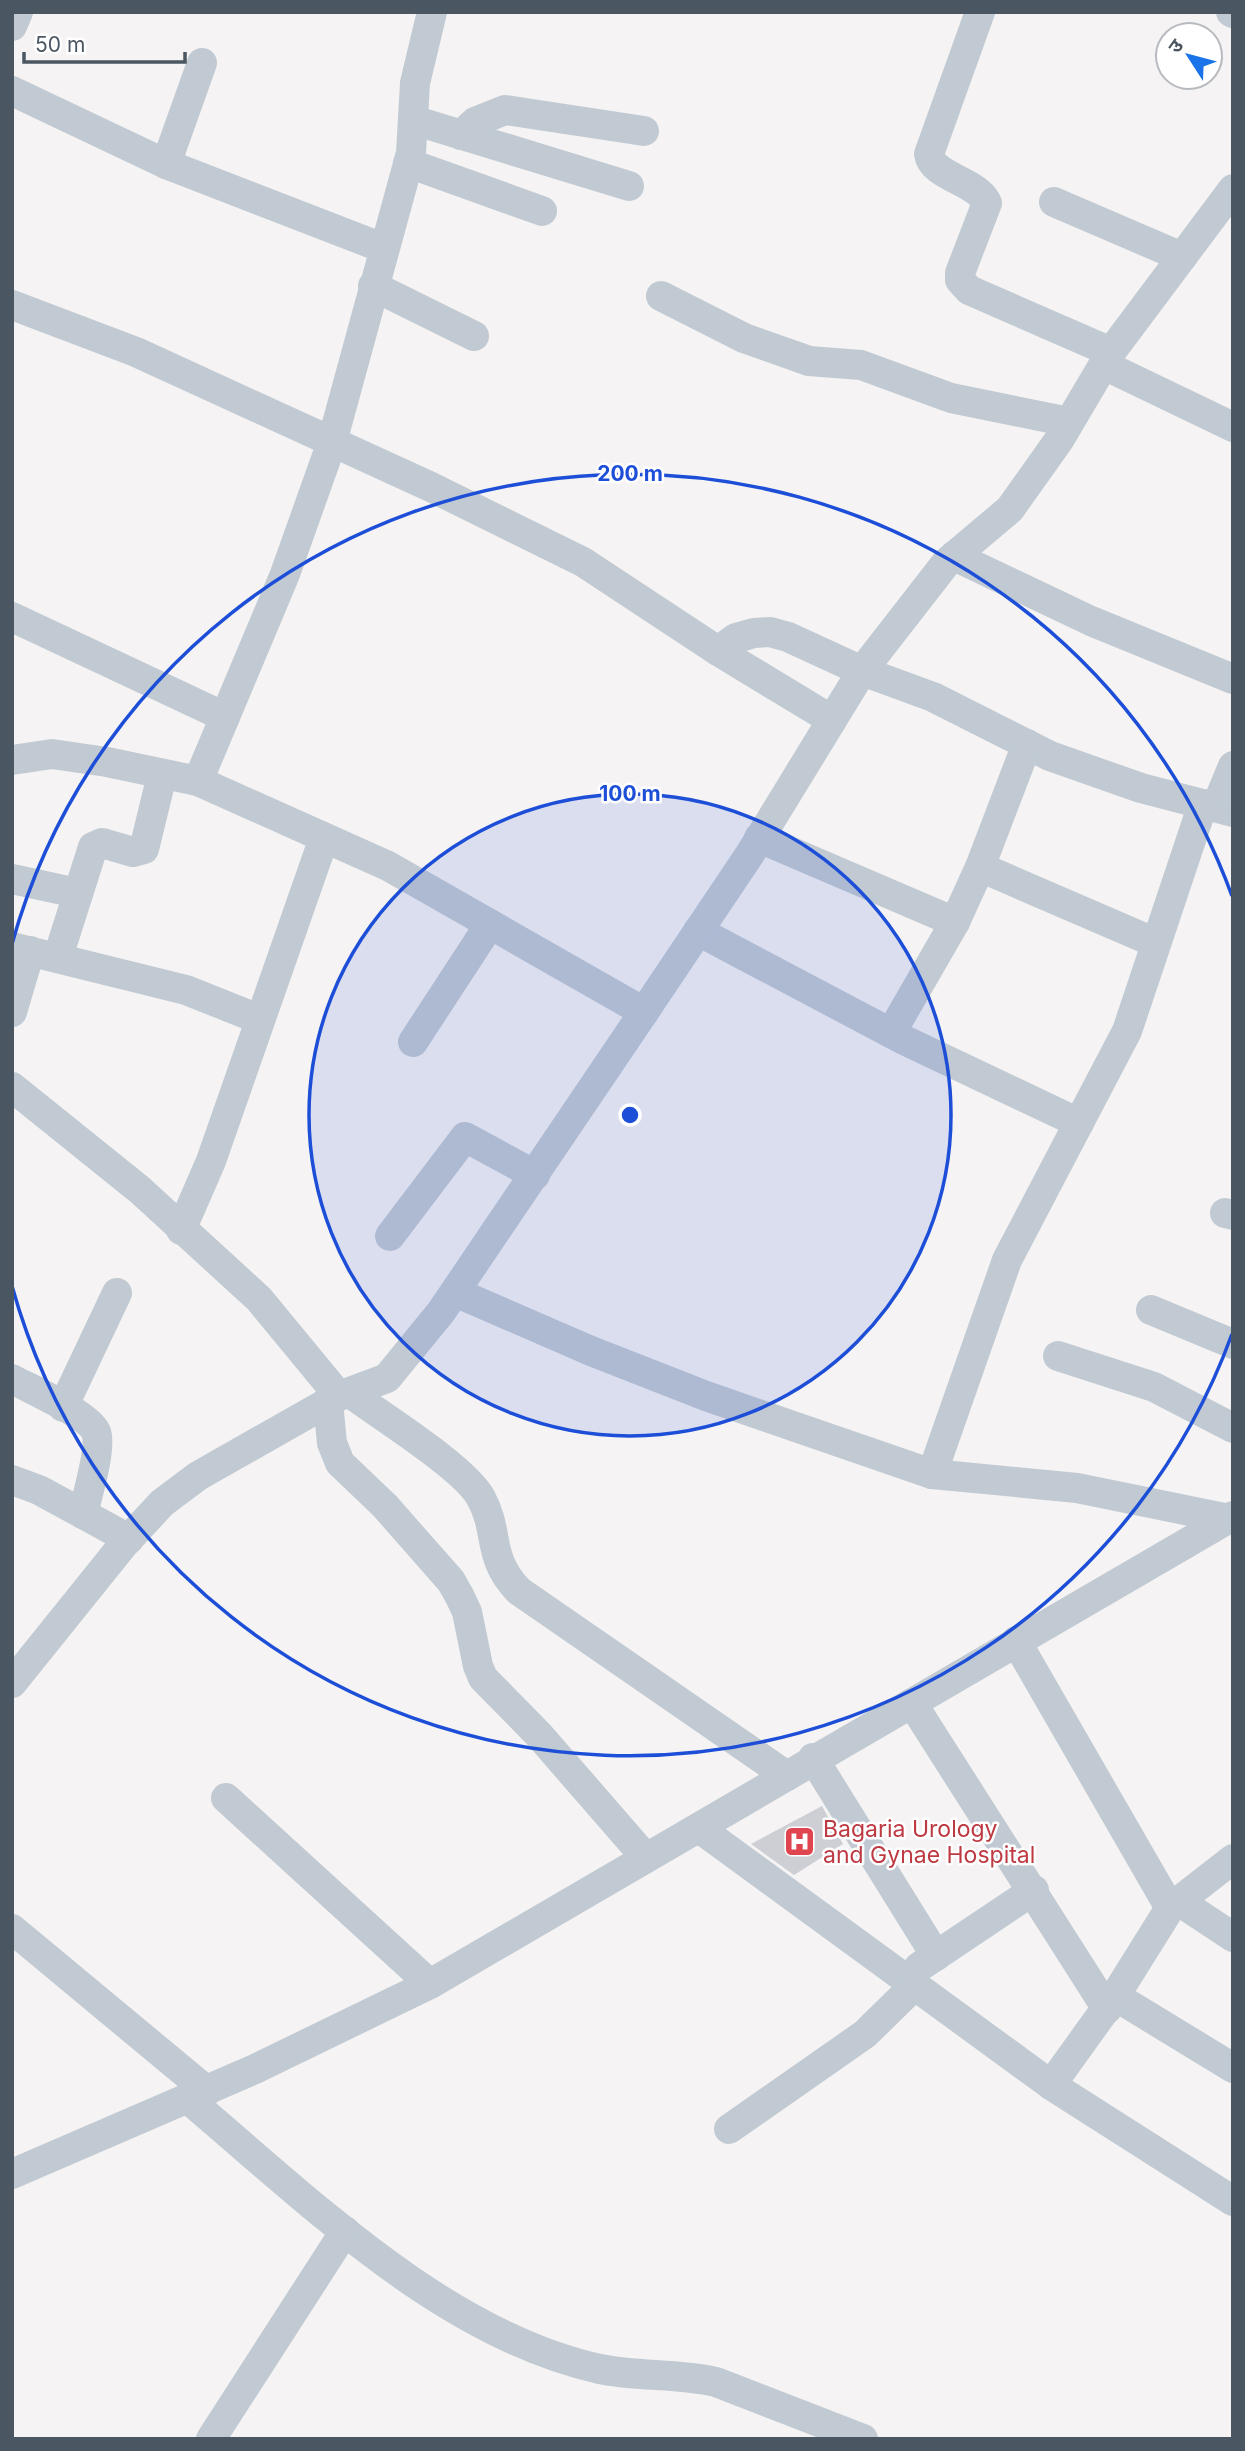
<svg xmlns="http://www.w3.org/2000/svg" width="1245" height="2451" viewBox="0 0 1245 2451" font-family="Inter,'Noto Sans Devanagari',sans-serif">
<rect width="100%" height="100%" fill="#f5f3f3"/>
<path fill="#cdcfd5" d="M 822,1806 L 843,1844 L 794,1875 L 751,1844 Z"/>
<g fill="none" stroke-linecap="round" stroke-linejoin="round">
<g stroke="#c1cad2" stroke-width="30">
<path d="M 980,12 L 929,154 C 932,177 978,181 987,203 L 960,273 L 960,280 L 969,290 L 1111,352"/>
<path d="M 1231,12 L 1233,13"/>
<path d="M 12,26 L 18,12"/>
<path d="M 12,91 L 166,164 L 383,248"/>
<path d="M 413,120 L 629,186"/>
<path d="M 461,135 L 475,122 L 505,110 L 644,131"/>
<path d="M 408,163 L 542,211"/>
<path d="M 166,164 L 202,63"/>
<path d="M 1054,202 L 1182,257"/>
<path d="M 373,286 L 474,336"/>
<path d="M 661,296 L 744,338 L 809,361 L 861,365 L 951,398 L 1069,422"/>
<path d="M 12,305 L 136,352 L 431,487 L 583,562 L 718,651 L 832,720"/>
<path d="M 1104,365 L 1233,427"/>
<path d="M 954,556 L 1091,621 L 1233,679"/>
<path d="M 12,617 L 225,717"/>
<path d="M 718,651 L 736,638 L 754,633 L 770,632 L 788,637 L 862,671 L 933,697 L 1050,756 L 1141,788 L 1233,812"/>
<path d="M 1027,744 L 980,867 L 1156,943"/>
<path d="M 12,760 L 52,754 L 107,762 L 198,781 L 388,866 L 644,1012"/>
<path d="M 198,781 L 285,574 L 332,442 L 411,153 L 415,83 L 432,12"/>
<path d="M 1216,807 L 1233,766"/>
<path d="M 759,838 L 955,922"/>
<path d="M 12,879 L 77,893"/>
<path d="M 698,931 L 904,1040 L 1079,1123"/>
<path d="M 12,947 L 186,990 L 259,1019"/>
<path d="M 58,957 L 93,847 L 102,843 L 133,852 L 144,849 L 162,775"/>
<path d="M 12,1012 L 30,951"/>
<path d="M 891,1033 L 955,922 L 980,867"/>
<path d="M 413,1042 L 490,924"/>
<path d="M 12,1087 L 140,1190 L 259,1299 L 339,1396"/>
<path d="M 1225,1213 L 1233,1215"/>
<path d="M 181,1230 L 211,1161 L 324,838"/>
<path d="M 390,1236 L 465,1137 L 535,1175"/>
<path d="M 455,1292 L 591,1351 L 706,1396 L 932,1474 L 1077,1488 L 1229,1519"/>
<path d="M 1151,1310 L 1233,1344"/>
<path d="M 1058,1356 L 1154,1387 L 1233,1428"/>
<path d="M 12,1379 C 30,1389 88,1414 96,1432 C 102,1448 87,1496 83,1514"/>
<path d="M 350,1393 C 381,1416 465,1468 481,1498 C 500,1533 486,1557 519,1591 L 787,1776"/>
<path d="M 328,1402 L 332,1443 L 340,1463 L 385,1506 L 451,1581 L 460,1597 L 467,1612 L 478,1666 L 483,1678 L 540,1736 L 646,1858"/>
<path d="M 63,1407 L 117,1293"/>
<path d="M 932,1474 L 1007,1260 L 1127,1031 L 1203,804"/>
<path d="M 12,1480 L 39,1490 L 129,1539"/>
<path d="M 1016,1641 L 1170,1908"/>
<path d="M 12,1683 L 123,1545 L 162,1503 L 198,1476 L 339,1396 L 387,1378 L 441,1312 L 644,1012 L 750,854 L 862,671 L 946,563 L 1010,509 L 1059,440 L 1111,352 L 1233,189"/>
<path d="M 912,1703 L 1107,2009"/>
<path d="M 813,1758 L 936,1956"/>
<path d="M 226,1798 L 430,1984"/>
<path d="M 699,1828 L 1051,2085 L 1233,2201"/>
<path d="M 1180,1902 L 1233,1937"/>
<path d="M 12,1929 L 207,2091"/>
<path d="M 919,1967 L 1034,1890"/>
<path d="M 1115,1996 L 1233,2068"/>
<path d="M 1051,2085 L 1115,1996 L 1170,1908 L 1233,1859"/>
<path d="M 188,2099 C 308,2200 444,2335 600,2369 C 638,2377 678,2373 716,2382 L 863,2439"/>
<path d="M 729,2129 L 865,2034 L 915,1985"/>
<path d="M 12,2174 L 255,2069 L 430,1984 L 1233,1516"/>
<path d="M 211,2439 L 345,2231"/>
</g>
</g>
<circle cx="630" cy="1115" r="321" fill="#1d4ed8" fill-opacity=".12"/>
<g fill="none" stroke="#1d4ed8" stroke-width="3.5">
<circle cx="630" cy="1115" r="321"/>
<path d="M1232 1334A641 641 0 0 1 12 1286M12 944A641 641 0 0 1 1232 896"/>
</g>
<defs>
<symbol id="hospital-square" viewBox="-11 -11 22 22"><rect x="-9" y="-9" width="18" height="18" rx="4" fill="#e0444e" stroke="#fff"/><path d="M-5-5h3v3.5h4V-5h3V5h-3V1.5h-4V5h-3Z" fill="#fff"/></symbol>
</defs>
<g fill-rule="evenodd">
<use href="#hospital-square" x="782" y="1824" width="35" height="35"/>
</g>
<g text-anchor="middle" stroke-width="5" stroke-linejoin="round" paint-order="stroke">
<g font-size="23" fill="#be3a42" stroke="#fff" text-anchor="start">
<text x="823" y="1837">Bagaria Urology<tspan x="823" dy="26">and Gynae Hospital</tspan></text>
</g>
</g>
<circle cx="630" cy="1115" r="10" fill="#1d4ed8" stroke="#fff" stroke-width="3.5"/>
<g font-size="21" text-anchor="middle" font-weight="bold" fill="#1d4ed8" stroke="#fff" stroke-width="5" stroke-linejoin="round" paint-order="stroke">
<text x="630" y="481">200 m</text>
<text x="630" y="801">100 m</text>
</g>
<rect width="1245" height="2451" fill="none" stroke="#4a5661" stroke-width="28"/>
<g transform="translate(1189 56) rotate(306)"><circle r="33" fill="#ffffff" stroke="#b7bbc0" stroke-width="2"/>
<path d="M0-5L12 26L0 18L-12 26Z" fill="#1a73e8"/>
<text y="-10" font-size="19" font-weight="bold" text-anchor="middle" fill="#4a5661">उ</text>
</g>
<path d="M24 52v10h161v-10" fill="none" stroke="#4a5661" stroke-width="3.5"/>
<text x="35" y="52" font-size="21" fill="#4a5661" stroke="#ffffff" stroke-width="5" paint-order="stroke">50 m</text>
</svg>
